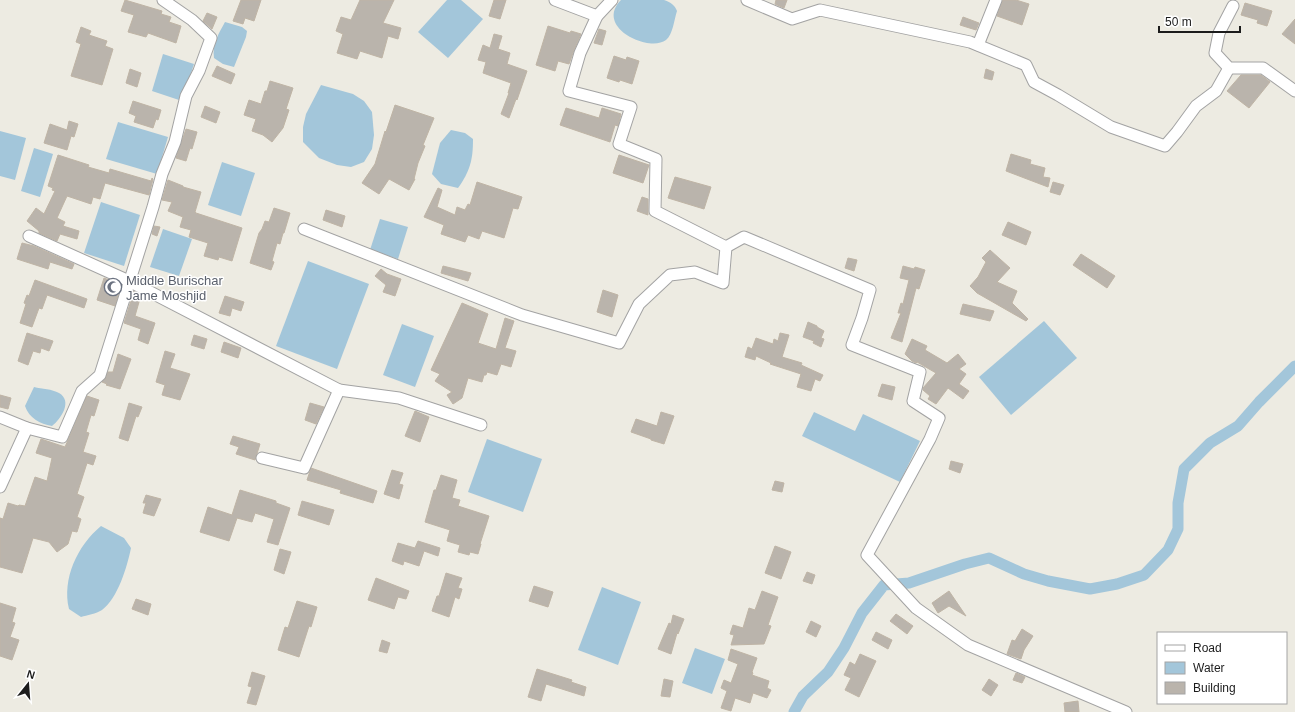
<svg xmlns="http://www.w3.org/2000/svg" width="1295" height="712" viewBox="0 0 1295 712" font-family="Arial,sans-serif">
<rect width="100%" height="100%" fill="#edebe2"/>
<g fill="#a3c6da">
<path d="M 447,0 L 461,0 L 483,19 L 448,58 L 418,32 Z"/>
<path d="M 621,0 L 664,0 C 670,2 675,5 677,11 C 674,20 673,34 666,40 C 649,53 594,27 621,0 Z"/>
<path d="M 225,22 L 242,27 L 247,31 L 246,37 L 234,67 L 223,64 L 214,58 C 212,44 219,33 225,22 Z"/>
<path d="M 163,54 L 194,64 L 182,101 L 152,91 Z"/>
<path d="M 321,85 L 353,94 L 364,101 L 372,112 L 374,135 L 372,149 L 364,162 L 351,167 L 337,165 L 319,158 L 303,142 L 303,127 L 306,114 Z"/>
<path d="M 118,122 L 168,137 L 157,174 L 106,159 Z"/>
<path d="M 451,130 L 465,133 L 473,139 C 473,160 470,171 458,188 L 441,184 L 432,174 L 440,143 Z"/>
<path d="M 0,131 L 26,138 L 15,180 L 0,176 Z"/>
<path d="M 34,148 L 53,154 L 40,197 L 21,191 Z"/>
<path d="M 222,162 L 255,173 L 241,216 L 208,205 Z"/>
<path d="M 101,202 L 140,215 L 124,266 L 84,253 Z"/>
<path d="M 380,219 L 408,227 L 398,259 L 370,250 Z"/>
<path d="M 163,229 L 192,239 L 179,276 L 150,267 Z"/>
<path d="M 308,261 L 369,284 L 337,369 L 276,346 Z"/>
<path d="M 1044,321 L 1077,358 L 1011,415 L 979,377 Z"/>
<path d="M 402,324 L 434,336 L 415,387 L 383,375 Z"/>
<path d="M 34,387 C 42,389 52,389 59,393 C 73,401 61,419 52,426 C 40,424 29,418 25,406 Z"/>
<path d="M 814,412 L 855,431 L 863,414 L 920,441 L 900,482 L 802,436 Z"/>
<path d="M 487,439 L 542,459 L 523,512 L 468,492 Z"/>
<path d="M 101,526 L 124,538 L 131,548 C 127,567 118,598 102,610 C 96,614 87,615 81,617 L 69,609 C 62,579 77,546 101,526 Z"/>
<path d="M 602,587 L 641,602 L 618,665 L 578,650 Z"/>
<path d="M 695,648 L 725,659 L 712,694 L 682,683 Z"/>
</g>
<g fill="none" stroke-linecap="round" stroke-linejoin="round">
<path stroke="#a3c6da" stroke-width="11" d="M 794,712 L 803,696 L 828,672 L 844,648 L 862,613 L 884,585 L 909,583 L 965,564 L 989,558 L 1024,574 L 1048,581 L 1090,589 L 1117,584 L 1144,575 L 1168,550 L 1178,529 L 1178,503 L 1184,469 L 1210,443 L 1238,426 L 1259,402 L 1295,366"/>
</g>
<g fill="#bab4ac" stroke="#bfb4a5">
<path d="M 125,0 L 162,11 L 161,14 L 171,17 L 169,22 L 181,26 L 176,43 L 148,33 L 146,37 L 128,32 L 134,15 L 121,11 Z"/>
<path d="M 241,0 L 261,0 L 254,21 L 245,18 L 243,24 L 233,21 Z"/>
<path d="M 360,0 L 394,0 L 383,23 L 401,28 L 398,39 L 388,36 L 382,58 L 360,51 L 357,59 L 337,53 L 343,34 L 336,31 L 341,17 L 351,20 Z"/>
<path d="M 494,0 L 506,0 L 500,19 L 489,16 Z"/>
<path d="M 776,0 L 787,0 L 784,8 L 775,4 Z"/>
<path d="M 1003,0 L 1016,0 L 1029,4 L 1022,25 L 997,16 Z"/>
<path d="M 1245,3 L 1272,11 L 1267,26 L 1257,23 L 1258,20 L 1241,15 Z"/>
<path d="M 207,13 L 217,17 L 212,29 L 203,21 Z"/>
<path d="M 963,17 L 979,23 L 976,30 L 960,25 Z"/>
<path d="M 1295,19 L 1295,44 L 1282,34 Z"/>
<path d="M 548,26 L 570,33 L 571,31 L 581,34 L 574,50 L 569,64 L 558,61 L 555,71 L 536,65 Z"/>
<path d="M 81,27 L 91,31 L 89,35 L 107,41 L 105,46 L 113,49 L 102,85 L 71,76 L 81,44 L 76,42 Z"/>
<path d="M 599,29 L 606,31 L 602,45 L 594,43 Z"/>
<path d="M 494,34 L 502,36 L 498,49 L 510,53 L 507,64 L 527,71 L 517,100 L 516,99 L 509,118 L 501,114 L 509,93 L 508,93 L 511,83 L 483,73 L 486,62 L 478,60 L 483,45 L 490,48 Z"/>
<path d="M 614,56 L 626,60 L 627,57 L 639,61 L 632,84 L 620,80 L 619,82 L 607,78 Z"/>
<path d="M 217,66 L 235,74 L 231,84 L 212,76 Z"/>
<path d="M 130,69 L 141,73 L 137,87 L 126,83 Z"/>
<path d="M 986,69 L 994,72 L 992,80 L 984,78 Z"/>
<path d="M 1241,75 L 1261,75 L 1270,82 L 1249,108 L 1227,91 Z"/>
<path d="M 270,81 L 293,88 L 286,109 L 289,110 L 283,128 L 272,142 L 263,135 L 252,131 L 256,119 L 244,115 L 249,100 L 261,104 L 265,91 L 267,91 Z"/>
<path d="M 133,101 L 161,110 L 158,120 L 156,119 L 153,128 L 134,122 L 136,116 L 129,113 Z"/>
<path d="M 395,105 L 434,118 L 423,145 L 425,146 L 418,163 L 414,179 L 415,179 L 409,190 L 389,179 L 379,194 L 362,183 L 375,164 L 385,131 L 386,132 Z"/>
<path d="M 205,106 L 220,112 L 216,123 L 201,117 Z"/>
<path d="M 566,108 L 599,118 L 602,108 L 621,114 L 618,126 L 615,125 L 610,142 L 560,125 Z"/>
<path d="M 69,121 L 78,124 L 74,137 L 71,136 L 67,150 L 44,143 L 50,124 L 67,130 Z"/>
<path d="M 186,129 L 197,132 L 192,149 L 190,148 L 186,161 L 176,158 Z"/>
<path d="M 1011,154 L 1031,160 L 1030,164 L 1045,168 L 1043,177 L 1050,178 L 1048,187 L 1006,171 Z"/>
<path d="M 58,155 L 89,165 L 88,167 L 109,173 L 110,169 L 151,181 L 152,178 L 153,179 L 149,195 L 105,183 L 100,199 L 93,197 L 91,204 L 67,196 L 57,218 L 65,222 L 63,226 L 79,231 L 77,239 L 60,234 L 57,241 L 39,233 L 39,231 L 27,221 L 36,208 L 44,214 L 55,191 L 52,190 L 53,188 L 48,186 Z"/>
<path d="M 619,155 L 649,165 L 643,183 L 613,173 Z"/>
<path d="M 675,177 L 711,187 L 704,209 L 668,198 Z"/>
<path d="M 168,180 L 183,186 L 183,187 L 201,192 L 195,212 L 196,213 L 242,228 L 232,261 L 219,257 L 218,260 L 204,256 L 208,243 L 189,237 L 191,230 L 180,227 L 183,217 L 168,211 L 172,202 L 162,200 Z"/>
<path d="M 477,182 L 522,197 L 518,209 L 513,208 L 504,238 L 482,231 L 479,239 L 468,235 L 465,242 L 441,234 L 444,225 L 424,217 L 438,188 L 442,190 L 437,207 L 455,215 L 457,207 L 465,210 L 468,204 L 470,205 Z"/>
<path d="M 1053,182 L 1064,185 L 1060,195 L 1050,192 Z"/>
<path d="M 642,197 L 648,199 L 648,215 L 637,211 Z"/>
<path d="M 274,208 L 290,213 L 284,233 L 283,233 L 280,244 L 277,243 L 272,261 L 274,262 L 271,270 L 250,263 L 259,233 L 262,229 L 265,221 L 269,222 Z"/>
<path d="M 326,210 L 345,216 L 342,227 L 323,220 Z"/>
<path d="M 1008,222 L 1031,232 L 1026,245 L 1002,235 Z"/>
<path d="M 154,226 L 160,227 L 157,236 L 152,234 Z"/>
<path d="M 22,243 L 34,246 L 74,264 L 72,269 L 50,262 L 48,269 L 17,259 Z"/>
<path d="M 990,250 L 1010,268 L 997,282 L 1017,291 L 1012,303 L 1028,319 L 1026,321 L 977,293 L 970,286 L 978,277 L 986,262 L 982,258 Z"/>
<path d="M 1081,254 L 1115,276 L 1107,288 L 1073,265 Z"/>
<path d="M 848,258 L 857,260 L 854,271 L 845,268 Z"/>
<path d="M 443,266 L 471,273 L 468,281 L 441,273 Z"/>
<path d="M 903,266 L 914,269 L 915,267 L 925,270 L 919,289 L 916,288 L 902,342 L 891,338 L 901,313 L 898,313 L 901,303 L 903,304 L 909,280 L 900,278 Z"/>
<path d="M 381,269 L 387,274 L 401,279 L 395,296 L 383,292 L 386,285 L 375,276 Z"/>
<path d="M 104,278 L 121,285 L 115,306 L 97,300 Z"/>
<path d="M 35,280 L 87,299 L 84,308 L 47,295 L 42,309 L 39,308 L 32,327 L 20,323 L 26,304 L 24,303 L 27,295 L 29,296 Z"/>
<path d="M 603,290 L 618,295 L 612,317 L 597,312 Z"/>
<path d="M 134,291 L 141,295 L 135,316 L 155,323 L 148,344 L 138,340 L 141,329 L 124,323 Z"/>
<path d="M 225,296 L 244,302 L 241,311 L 232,308 L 230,316 L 219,313 Z"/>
<path d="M 462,303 L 488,314 L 478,343 L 496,349 L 505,318 L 514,321 L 505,348 L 516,351 L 511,367 L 501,364 L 497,375 L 487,372 L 486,375 L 484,375 L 482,382 L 468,378 L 462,398 L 453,404 L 447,395 L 452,392 L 435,381 L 440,374 L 431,370 Z"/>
<path d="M 963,304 L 994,311 L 990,321 L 960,314 Z"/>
<path d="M 808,322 L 817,326 L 817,327 L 824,331 L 821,338 L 824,339 L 821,347 L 813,343 L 814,341 L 803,337 Z"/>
<path d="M 27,333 L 53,341 L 49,351 L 41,348 L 40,353 L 33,351 L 28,365 L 18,361 Z"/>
<path d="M 780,333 L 789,335 L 782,357 L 802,363 L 801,365 L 823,375 L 820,381 L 815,379 L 811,391 L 797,387 L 801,374 L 770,364 L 771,363 L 756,356 L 755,360 L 745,357 L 748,347 L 752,349 L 756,338 L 773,344 L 774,339 L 778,341 Z"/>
<path d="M 194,335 L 207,339 L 204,349 L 191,345 Z"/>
<path d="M 912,339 L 927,346 L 925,350 L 947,363 L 958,354 L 966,364 L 959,369 L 966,374 L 959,384 L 969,391 L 963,399 L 948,388 L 936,404 L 928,399 L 930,396 L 923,390 L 923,388 L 936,373 L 917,362 L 916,363 L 912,361 L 905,354 Z"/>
<path d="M 224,342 L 241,348 L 238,358 L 221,352 Z"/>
<path d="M 165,351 L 175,354 L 170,368 L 190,374 L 180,400 L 162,395 L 165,385 L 156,382 Z"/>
<path d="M 118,354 L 131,359 L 120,389 L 106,385 L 107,384 L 102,382 L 106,377 L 108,372 L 113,372 Z"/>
<path d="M 882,384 L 895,387 L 892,400 L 878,396 Z"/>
<path d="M 0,395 L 11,398 L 8,409 L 0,407 Z"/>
<path d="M 87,396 L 99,400 L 94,416 L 91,415 L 86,432 L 89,433 L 83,452 L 96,456 L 93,465 L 87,463 L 77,494 L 84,497 L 77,517 L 81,519 L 77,532 L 72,531 L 68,544 L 57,552 L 49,542 L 33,538 L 22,573 L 0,567 L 0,518 L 3,519 L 8,503 L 18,506 L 19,505 L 25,506 L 35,477 L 47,481 L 52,458 L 36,453 L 41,439 L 65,447 Z"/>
<path d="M 129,403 L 142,407 L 138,417 L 136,416 L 128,441 L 119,438 Z"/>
<path d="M 310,403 L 324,407 L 316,424 L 305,420 Z"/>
<path d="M 415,411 L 429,417 L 420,442 L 405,436 Z"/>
<path d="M 661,412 L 674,416 L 664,444 L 651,440 L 651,439 L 631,432 L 636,419 L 657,426 Z"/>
<path d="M 233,436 L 260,444 L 255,460 L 236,454 L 239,447 L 230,444 Z"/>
<path d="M 951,461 L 963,464 L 960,473 L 949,469 Z"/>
<path d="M 311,468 L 377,491 L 373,503 L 340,493 L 341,490 L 307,480 Z"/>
<path d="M 392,470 L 403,473 L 399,484 L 403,485 L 399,499 L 384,494 Z"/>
<path d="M 441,475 L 457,480 L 452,498 L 460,500 L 458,506 L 489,516 L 480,544 L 481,544 L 478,554 L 470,552 L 469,555 L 458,552 L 460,545 L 447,541 L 450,530 L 425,522 L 434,490 L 436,490 Z"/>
<path d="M 775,481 L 784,483 L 782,492 L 772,490 Z"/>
<path d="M 240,490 L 276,501 L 276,503 L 290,508 L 278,545 L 267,542 L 274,519 L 255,513 L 252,522 L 237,518 L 229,541 L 200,532 L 208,507 L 232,515 Z"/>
<path d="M 146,495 L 161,499 L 154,516 L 143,513 L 146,503 L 143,503 Z"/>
<path d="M 302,501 L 334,510 L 329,525 L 298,515 Z"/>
<path d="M 418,541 L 440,548 L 438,556 L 424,551 L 419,566 L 404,561 L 403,565 L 392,561 L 398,543 L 415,548 Z"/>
<path d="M 775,546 L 791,552 L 781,579 L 765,573 Z"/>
<path d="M 280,549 L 291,552 L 284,574 L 274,570 Z"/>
<path d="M 807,572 L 815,575 L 812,584 L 803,581 Z"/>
<path d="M 446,573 L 462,578 L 458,588 L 462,589 L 459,599 L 455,597 L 449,617 L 432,611 L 437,596 L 439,596 Z"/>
<path d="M 376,578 L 409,591 L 406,599 L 398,597 L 394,609 L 368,600 Z"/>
<path d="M 534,586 L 553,592 L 548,607 L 529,601 Z"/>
<path d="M 762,591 L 778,597 L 768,625 L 771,626 L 764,644 L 731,645 L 734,635 L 730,634 L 733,625 L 743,628 L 749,608 L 755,610 Z"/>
<path d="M 949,591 L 966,616 L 949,606 L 938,613 L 932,603 Z"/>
<path d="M 136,599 L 151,604 L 148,615 L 132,609 Z"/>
<path d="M 297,601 L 317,607 L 311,627 L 309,626 L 299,657 L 278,650 L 285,627 L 288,628 Z"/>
<path d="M 0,603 L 16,608 L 12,622 L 15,623 L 10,637 L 19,640 L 12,660 L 0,656 Z"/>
<path d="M 896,614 L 913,626 L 907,634 L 890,621 Z"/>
<path d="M 673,615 L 684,619 L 678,634 L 677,633 L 671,654 L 658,649 L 669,623 L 671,624 Z"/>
<path d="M 811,621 L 821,626 L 816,637 L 806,632 Z"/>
<path d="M 1022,629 L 1033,636 L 1024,650 L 1021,659 L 1007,654 L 1012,640 L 1015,641 Z"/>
<path d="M 876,632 L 892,640 L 888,649 L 872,640 Z"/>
<path d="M 382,640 L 390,643 L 387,653 L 379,651 Z"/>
<path d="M 731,649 L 757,658 L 752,672 L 753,673 L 752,675 L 769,681 L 767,688 L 771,690 L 767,698 L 753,693 L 750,703 L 735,698 L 731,711 L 721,708 L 727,691 L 721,688 L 724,680 L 731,683 L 738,664 L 728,660 Z"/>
<path d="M 860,654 L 876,661 L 859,697 L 845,690 L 851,678 L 844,675 L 850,662 L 855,665 Z"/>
<path d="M 537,669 L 572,680 L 571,682 L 586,687 L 584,696 L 546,684 L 541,701 L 528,697 Z"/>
<path d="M 252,672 L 265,676 L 256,705 L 247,703 L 252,687 L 248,686 Z"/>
<path d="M 1016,673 L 1025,677 L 1022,683 L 1013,680 Z"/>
<path d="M 664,679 L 673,681 L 670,697 L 661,696 Z"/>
<path d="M 989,679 L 998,685 L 991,696 L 982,690 Z"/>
<path d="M 1078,701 L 1079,712 L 1065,712 L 1064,703 Z"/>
</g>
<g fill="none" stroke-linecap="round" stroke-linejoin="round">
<defs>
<g id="minor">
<path d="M 555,0 L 597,16"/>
<path d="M 612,0 L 597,16 L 580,53 L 569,91 L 631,107 L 619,144 L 656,159 L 655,211 L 726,247 L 744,237 L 870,290 L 862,318 L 852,345 L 920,372 L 913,401 L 939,418 L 930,439 L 867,555 L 916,608 L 968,645 L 1126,712"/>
<path d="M 747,0 L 792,19 L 820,10 L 970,42 L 1026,65 L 1034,82 L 1058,95 L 1111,127 L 1165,146 L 1177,132 L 1196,106 L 1216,91 L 1229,68"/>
<path d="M 1233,6 L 1219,33 L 1215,53 L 1229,68 L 1263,68 L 1295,91"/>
<path d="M 978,45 L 996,0"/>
<path d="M 304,229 L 522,315 L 619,343 L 639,304 L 670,275 L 695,272 L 723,283 L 726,247"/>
<path d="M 29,236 L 129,281 L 339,390 L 304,468 L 262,458"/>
<path d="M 339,390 L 399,398 L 481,425"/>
<path d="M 0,417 L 27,428 L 62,437 L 82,391 L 100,375 L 153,207 L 162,174 L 175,142 L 186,96 L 199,71 L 211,38 L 192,20 L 163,0"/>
<path d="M 0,487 L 27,428"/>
</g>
</defs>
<use href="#minor" stroke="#a3a3a3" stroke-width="13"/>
<use href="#minor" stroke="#fff" stroke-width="11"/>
</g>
<defs>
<symbol id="mosque-ring" viewBox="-11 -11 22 22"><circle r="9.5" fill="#fff" stroke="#6b7280" stroke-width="1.5"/><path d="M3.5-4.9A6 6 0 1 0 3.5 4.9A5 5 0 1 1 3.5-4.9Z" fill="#6b7280"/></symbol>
</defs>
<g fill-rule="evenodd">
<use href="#mosque-ring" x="103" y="277" width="20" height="20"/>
</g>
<g text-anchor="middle" stroke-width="3" stroke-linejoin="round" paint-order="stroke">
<g font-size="13" fill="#5b616d" stroke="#fff" text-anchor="start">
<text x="126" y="285">Middle Burischar<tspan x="126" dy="15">Jame Moshjid</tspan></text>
</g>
</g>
<rect x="1157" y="632" width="130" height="72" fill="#ffffff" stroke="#a4a4a4"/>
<rect x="1165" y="645" width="20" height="6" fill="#ffffff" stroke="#a4a4a4"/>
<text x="1193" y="652" font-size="12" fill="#1c1c1c">Road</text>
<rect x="1165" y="662" width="20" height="12" fill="#a3c6da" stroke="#a4a4a4"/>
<text x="1193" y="672" font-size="12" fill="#1c1c1c">Water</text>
<rect x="1165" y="682" width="20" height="12" fill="#bab4ac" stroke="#a4a4a4"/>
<text x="1193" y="692" font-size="12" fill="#1c1c1c">Building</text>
<g transform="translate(28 684) rotate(17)" stroke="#ffffff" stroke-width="3" paint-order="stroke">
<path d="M0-3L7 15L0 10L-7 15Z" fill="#1c1c1c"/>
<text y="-6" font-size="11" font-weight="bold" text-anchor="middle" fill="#1c1c1c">N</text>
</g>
<path d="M1159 26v6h81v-6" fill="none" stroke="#1c1c1c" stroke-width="2"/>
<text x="1165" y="26" font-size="12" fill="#1c1c1c" stroke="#ffffff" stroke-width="3" paint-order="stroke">50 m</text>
</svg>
